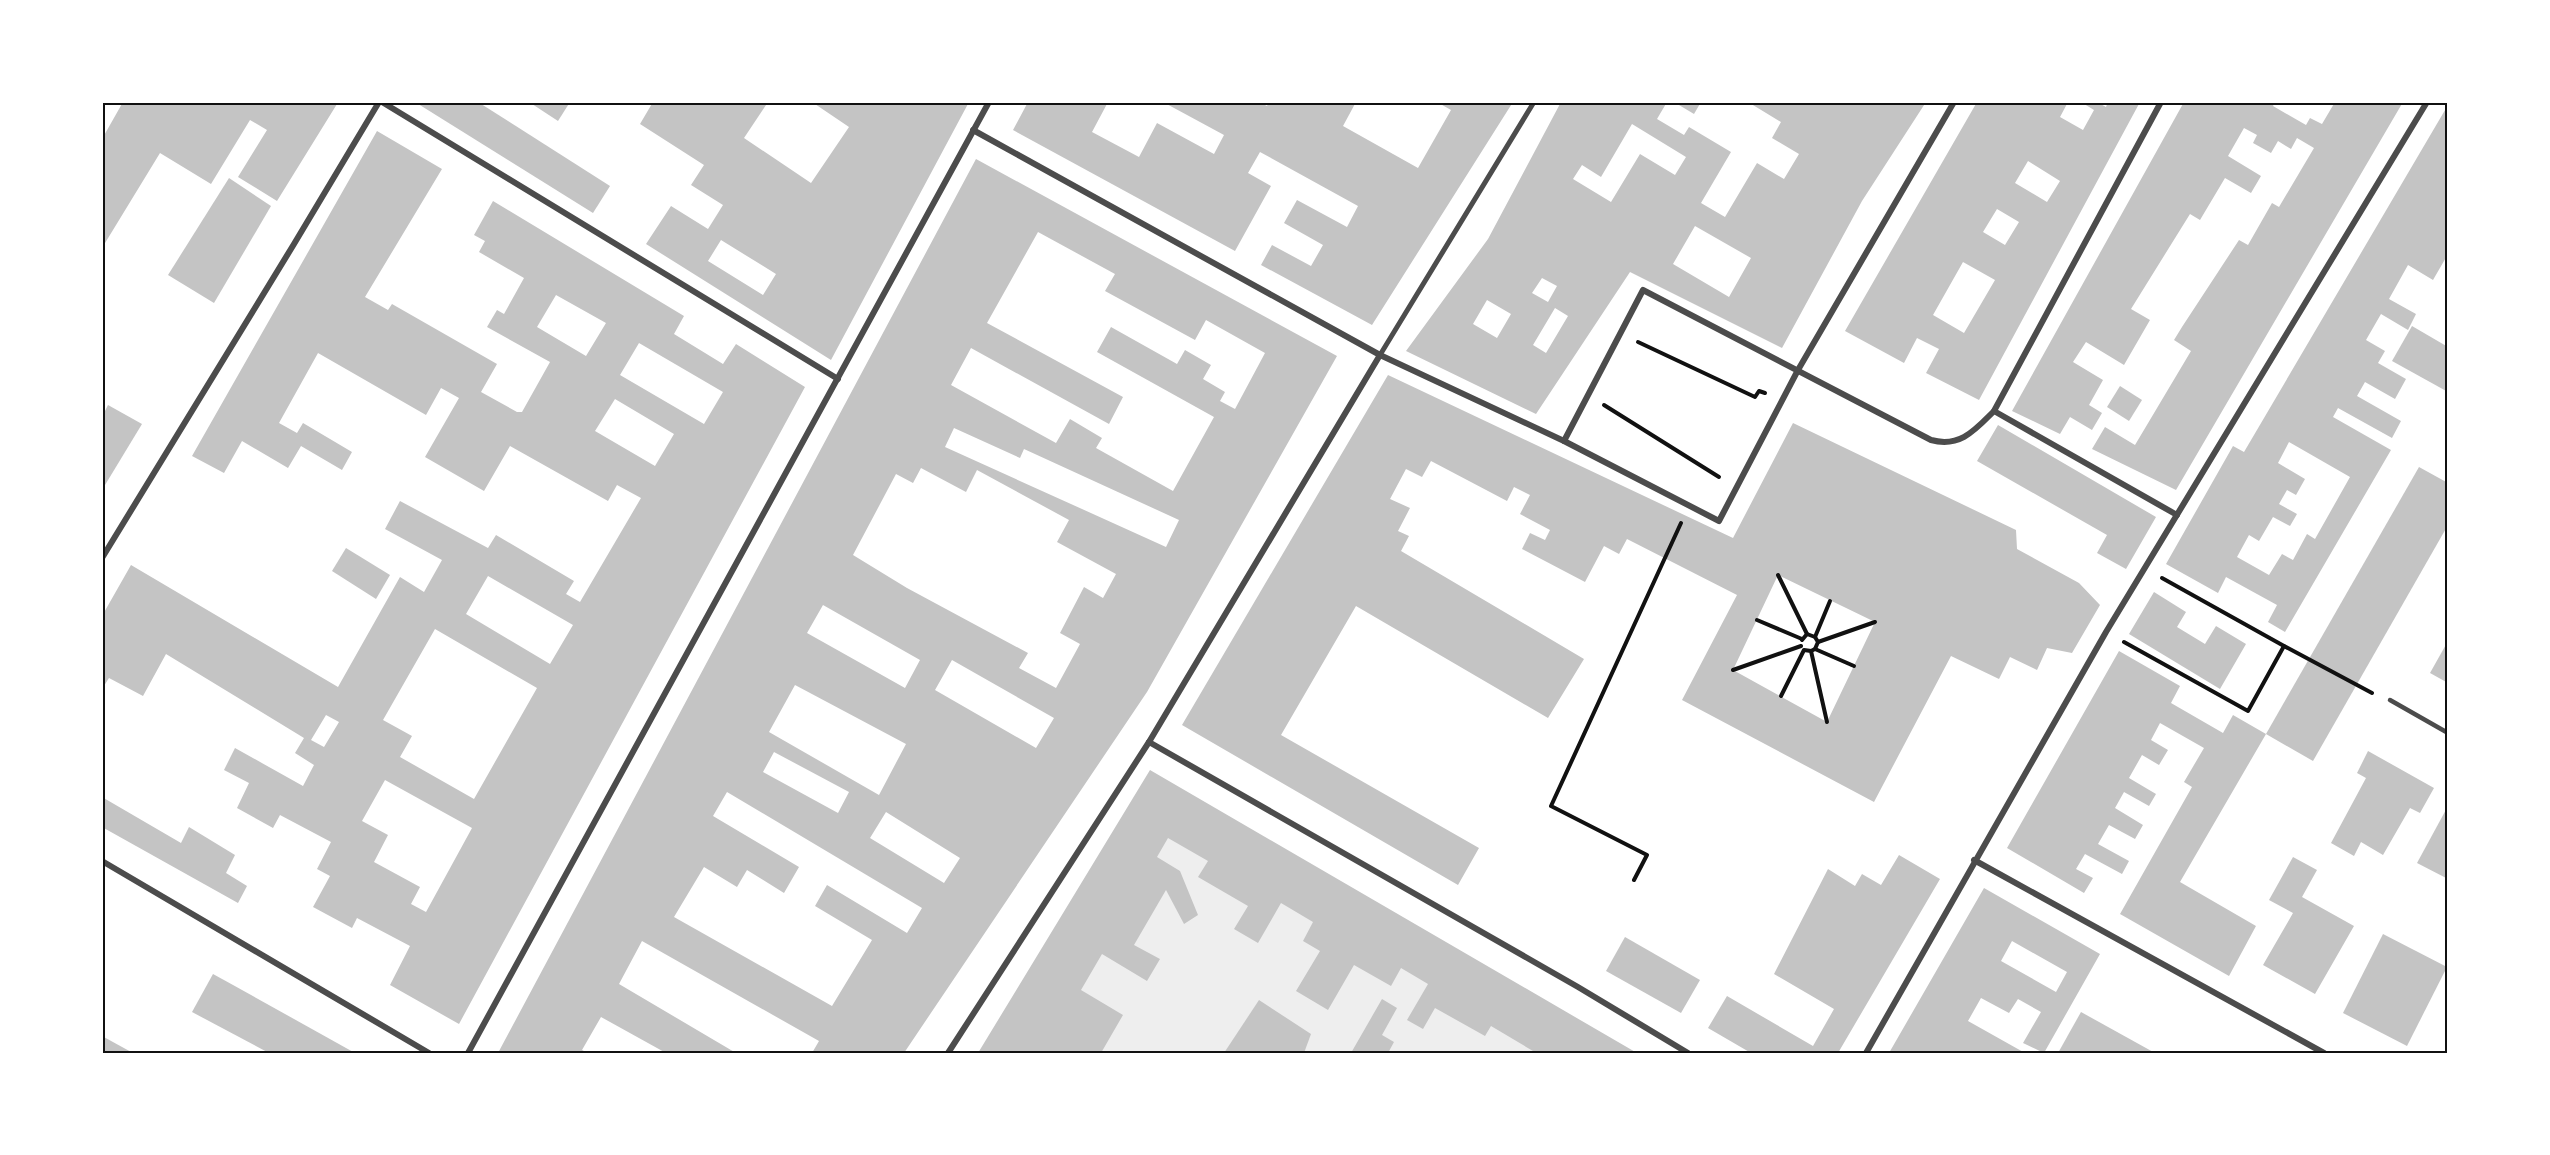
<svg xmlns="http://www.w3.org/2000/svg" width="2550" height="1155" viewBox="0 0 2550 1155" font-family="Literata,serif">
<rect width="100%" height="100%" fill="#fff"/>
<path fill="#eee" d="M 1155,785 L 1624,1053 L 984,1053 Z"/>
<g fill="#c4c4c4" fill-rule="evenodd">
<path d="M 123,102 L 334,102 L 337,104 L 277,201 L 238,177 L 267,130 L 250,120 L 211,184 L 160,153 L 102,248 L 102,139 Z"/>
<path d="M 415,102 L 478,102 L 610,186 L 593,213 Z"/>
<path d="M 529,102 L 570,102 L 558,121 Z"/>
<path d="M 653,102 L 768,102 L 744,138 L 811,183 L 849,127 L 812,102 L 969,102 L 831,360 L 646,244 L 671,206 L 708,229 L 723,205 L 691,185 L 704,165 L 640,124 ZM 721,240 L 776,274 L 763,295 L 708,261 Z"/>
<path d="M 1028,102 L 1108,102 L 1092,132 L 1139,157 L 1157,123 L 1214,154 L 1224,135 L 1163,102 L 1259,102 L 1267,106 L 1269,102 L 1356,102 L 1343,126 L 1418,168 L 1451,110 L 1437,102 L 1513,102 L 1372,325 L 1261,265 L 1272,245 L 1311,266 L 1323,245 L 1284,223 L 1297,200 L 1347,227 L 1358,206 L 1260,152 L 1248,173 L 1271,186 L 1235,251 L 1013,130 Z"/>
<path d="M 1561,102 L 1667,102 L 1657,119 L 1684,135 L 1689,127 L 1731,152 L 1701,203 L 1725,217 L 1757,163 L 1784,179 L 1799,154 L 1772,138 L 1781,122 L 1748,102 L 1926,102 L 1862,201 L 1782,348 L 1630,272 L 1536,414 L 1406,351 L 1488,239 ZM 1632,124 L 1686,157 L 1675,175 L 1640,154 L 1611,202 L 1573,179 L 1582,165 L 1601,177 ZM 1695,226 L 1751,258 L 1729,297 L 1673,264 ZM 1542,278 L 1557,286 L 1548,302 L 1532,293 ZM 1487,300 L 1511,314 L 1497,338 L 1473,324 ZM 1555,308 L 1568,316 L 1546,353 L 1533,345 Z"/>
<path d="M 1674,102 L 1701,102 L 1694,114 Z"/>
<path d="M 1977,102 L 2068,102 L 2060,117 L 2083,130 L 2094,110 L 2081,102 L 2097,102 L 2106,107 L 2108,102 L 2140,102 L 1979,400 L 1926,373 L 1939,349 L 1917,338 L 1904,363 L 1845,331 ZM 2028,161 L 2060,181 L 2047,202 L 2015,183 ZM 1997,209 L 2019,222 L 2005,245 L 1983,232 ZM 1963,262 L 1995,280 L 1964,333 L 1933,315 Z"/>
<path d="M 2184,102 L 2275,102 L 2273,106 L 2306,125 L 2310,118 L 2322,124 L 2335,102 L 2403,102 L 2176,490 L 2092,449 L 2105,427 L 2135,445 L 2191,351 L 2174,340 L 2182,327 L 2239,240 L 2248,245 L 2272,203 L 2279,207 L 2314,148 L 2297,138 L 2291,149 L 2278,141 L 2271,153 L 2253,143 L 2257,135 L 2244,128 L 2228,156 L 2261,176 L 2251,193 L 2225,178 L 2200,220 L 2190,214 L 2131,309 L 2150,320 L 2124,365 L 2086,342 L 2073,362 L 2103,380 L 2089,405 L 2102,413 L 2092,430 L 2070,417 L 2060,434 L 2012,411 Z"/>
<path d="M 2448,105 L 2448,254 L 2433,280 L 2408,265 L 2389,299 L 2416,314 L 2408,330 L 2381,314 L 2366,340 L 2385,351 L 2378,363 L 2406,379 L 2395,399 L 2365,382 L 2357,396 L 2401,421 L 2392,438 L 2338,408 L 2333,417 L 2391,450 L 2285,632 L 2268,622 L 2277,605 L 2226,577 L 2218,593 L 2166,564 L 2233,446 L 2244,452 ZM 2289,442 L 2350,477 L 2315,539 L 2307,534 L 2293,560 L 2282,554 L 2269,575 L 2237,557 L 2249,535 L 2259,541 L 2273,517 L 2290,526 L 2297,514 L 2279,504 L 2287,490 L 2296,495 L 2305,479 L 2278,463 Z"/>
<path d="M 377,131 L 442,169 L 365,297 L 388,310 L 392,304 L 497,364 L 481,392 L 517,412 L 522,412 L 550,362 L 487,327 L 497,310 L 504,314 L 524,278 L 479,252 L 485,241 L 474,235 L 493,201 L 684,316 L 674,334 L 723,364 L 736,344 L 805,387 L 459,1024 L 390,985 L 410,946 L 357,918 L 352,928 L 313,907 L 330,876 L 317,869 L 331,842 L 280,815 L 273,828 L 237,808 L 249,783 L 224,770 L 235,748 L 303,786 L 314,765 L 295,753 L 304,738 L 166,654 L 143,696 L 109,678 L 102,689 L 102,616 L 131,565 L 338,687 L 400,577 L 424,592 L 442,560 L 385,529 L 400,501 L 488,548 L 496,535 L 574,581 L 566,594 L 580,602 L 641,498 L 617,485 L 608,501 L 510,446 L 484,491 L 425,457 L 459,398 L 441,388 L 426,415 L 318,353 L 279,423 L 297,433 L 303,423 L 352,452 L 342,470 L 301,446 L 288,468 L 242,441 L 224,473 L 192,456 ZM 556,295 L 606,323 L 586,356 L 537,327 ZM 639,343 L 723,392 L 704,424 L 620,375 ZM 615,399 L 674,434 L 655,466 L 595,431 ZM 488,576 L 573,625 L 550,664 L 466,614 ZM 435,629 L 537,688 L 474,799 L 400,757 L 412,736 L 383,720 ZM 326,715 L 339,722 L 324,747 L 311,740 ZM 385,780 L 472,828 L 426,912 L 411,904 L 420,887 L 374,862 L 388,835 L 362,821 Z"/>
<path d="M 976,159 L 1337,356 L 1147,692 L 904,1053 L 812,1053 L 819,1041 L 642,941 L 619,984 L 736,1053 L 666,1053 L 601,1017 L 582,1050 L 588,1053 L 498,1053 ZM 1038,232 L 1115,274 L 1105,291 L 1195,340 L 1206,320 L 1265,353 L 1235,409 L 1220,401 L 1225,392 L 1203,379 L 1211,365 L 1185,350 L 1177,364 L 1111,327 L 1097,352 L 1214,417 L 1173,491 L 1096,448 L 1102,438 L 1070,419 L 1056,443 L 951,385 L 971,348 L 1109,424 L 1123,397 L 987,323 ZM 954,428 L 1020,458 L 1024,449 L 1179,520 L 1166,547 L 945,447 ZM 921,468 L 966,492 L 977,470 L 1069,520 L 1057,542 L 1116,574 L 1103,598 L 1084,587 L 1060,633 L 1080,644 L 1056,688 L 1019,668 L 1028,653 L 907,588 L 853,555 L 896,474 L 913,483 ZM 823,605 L 920,660 L 905,688 L 807,633 ZM 952,660 L 1054,718 L 1036,748 L 935,690 ZM 795,685 L 906,744 L 879,795 L 769,732 ZM 774,752 L 849,792 L 838,813 L 763,772 ZM 727,792 L 922,908 L 907,933 L 827,885 L 815,906 L 872,940 L 832,1006 L 674,917 L 704,867 L 737,887 L 747,870 L 784,893 L 799,867 L 713,816 ZM 886,812 L 960,858 L 944,883 L 870,838 Z"/>
<path d="M 229,178 L 271,206 L 214,303 L 168,275 Z"/>
<path d="M 2412,326 L 2448,347 L 2448,392 L 2392,361 Z"/>
<path d="M 1388,375 L 1733,538 L 1793,423 L 2016,530 L 2017,549 L 2079,583 L 2100,605 L 2072,653 L 2047,648 L 2037,670 L 2010,657 L 1999,679 L 1951,656 L 1874,802 L 1682,700 L 1737,595 L 1627,539 L 1619,554 L 1604,546 L 1585,582 L 1522,549 L 1530,533 L 1545,540 L 1550,530 L 1520,514 L 1530,495 L 1514,487 L 1507,501 L 1431,461 L 1422,477 L 1406,469 L 1390,499 L 1410,508 L 1398,531 L 1409,536 L 1401,551 L 1584,659 L 1548,718 L 1356,606 L 1281,735 L 1479,848 L 1458,885 L 1182,725 ZM 1778,575 L 1875,622 L 1827,722 L 1733,670 Z"/>
<path d="M 2120,386 L 2142,400 L 2129,421 L 2107,407 Z"/>
<path d="M 108,405 L 142,424 L 102,490 L 102,417 Z"/>
<path d="M 1998,425 L 2156,517 L 2126,569 L 2097,553 L 2107,535 L 1977,461 Z"/>
<path d="M 2419,467 L 2448,483 L 2448,525 L 2313,761 L 2266,734 Z"/>
<path d="M 346,548 L 390,575 L 376,599 L 332,571 Z"/>
<path d="M 2154,592 L 2186,612 L 2177,627 L 2205,644 L 2216,626 L 2246,644 L 2220,689 L 2129,634 Z"/>
<path d="M 2448,641 L 2448,683 L 2430,673 Z"/>
<path d="M 2119,651 L 2180,686 L 2171,703 L 2223,733 L 2233,715 L 2266,734 L 2180,882 L 2256,926 L 2229,976 L 2120,914 L 2192,787 L 2184,782 L 2204,748 L 2160,723 L 2151,740 L 2168,750 L 2159,765 L 2142,755 L 2129,778 L 2156,794 L 2149,806 L 2124,792 L 2115,808 L 2143,825 L 2135,839 L 2109,825 L 2098,844 L 2129,861 L 2122,874 L 2085,854 L 2076,869 L 2093,878 L 2084,893 L 2007,848 Z"/>
<path d="M 2368,751 L 2434,788 L 2420,813 L 2410,808 L 2383,855 L 2361,842 L 2354,856 L 2331,843 L 2366,778 L 2357,773 Z"/>
<path d="M 1150,770 L 1637,1053 L 1531,1053 L 1533,1051 L 1491,1026 L 1485,1036 L 1435,1008 L 1423,1029 L 1407,1020 L 1428,984 L 1401,968 L 1391,986 L 1354,965 L 1328,1010 L 1296,991 L 1320,951 L 1303,941 L 1313,922 L 1281,903 L 1258,943 L 1234,929 L 1248,906 L 1198,877 L 1208,861 L 1168,838 L 1157,857 L 1180,871 L 1198,915 L 1184,924 L 1166,890 L 1134,945 L 1160,959 L 1147,981 L 1102,954 L 1081,990 L 1123,1015 L 1101,1053 L 978,1053 Z"/>
<path d="M 102,797 L 181,843 L 189,827 L 235,855 L 226,873 L 247,886 L 238,903 L 102,827 Z"/>
<path d="M 2448,806 L 2448,879 L 2417,863 Z"/>
<path d="M 1899,855 L 1940,879 L 1838,1053 L 1751,1053 L 1708,1028 L 1727,996 L 1813,1046 L 1834,1009 L 1774,974 L 1828,869 L 1855,886 L 1862,874 L 1881,885 Z"/>
<path d="M 2293,857 L 2317,870 L 2302,897 L 2354,926 L 2315,994 L 2263,965 L 2293,913 L 2269,900 Z"/>
<path d="M 1984,888 L 2100,954 L 2044,1053 L 2023,1043 L 2041,1012 L 2018,999 L 2009,1013 L 1981,998 L 1968,1021 L 2025,1053 L 1889,1053 ZM 2012,941 L 2067,972 L 2056,992 L 2001,961 Z"/>
<path d="M 2383,934 L 2447,967 L 2407,1046 L 2343,1013 Z"/>
<path d="M 1625,937 L 1700,980 L 1681,1013 L 1606,971 Z"/>
<path d="M 213,974 L 233,985 L 355,1053 L 269,1053 L 192,1012 Z"/>
<path d="M 1382,999 L 1397,1008 L 1382,1035 L 1394,1042 L 1388,1053 L 1351,1053 Z"/>
<path d="M 1259,1000 L 1311,1034 L 1304,1053 L 1224,1053 Z"/>
<path d="M 2081,1012 L 2155,1053 L 2058,1053 Z"/>
<path d="M 102,1036 L 133,1053 L 102,1053 Z"/>
</g>
<g fill="none" stroke-linecap="round" stroke-linejoin="round">
<g stroke="#111" stroke-width="4">
<path d="M 1638,342 L 1755,397 L 1759,391 L 1765,393"/>
<path d="M 1604,405 L 1719,477"/>
<path d="M 1778,575 L 1807,634"/>
<path d="M 2162,578 L 2284,646"/>
<path d="M 1757,620 L 1802,639"/>
<path d="M 1815,637 L 1830,601"/>
<path d="M 1802,640 L 1807,634 L 1815,637 L 1818,642 L 1815,649 L 1811,651"/>
<path d="M 1818,642 L 1875,622"/>
<path d="M 2124,642 L 2248,711 L 2284,646 L 2372,693"/>
<path d="M 1815,649 L 1854,666"/>
<path d="M 1733,670 L 1801,646"/>
<path d="M 1781,696 L 1804,650 L 1811,651 L 1827,722"/>
<path d="M 1634,880 L 1647,855 L 1551,806 L 1681,523"/>
</g>
<path stroke="#4c4c4c" stroke-width="4.5" d="M 2390,700 L 2448,733"/>
<path stroke="#4c4c4c" stroke-width="5" d="M 1380,355 L 1534,102"/>
<g stroke="#4c4c4c" stroke-width="6">
<path d="M 382,102 L 838,379"/>
<path d="M 1954,102 L 1798,370 L 1719,521 L 1564,441 L 1643,290 L 1931,440 C 1960,448 1975,430 1994,411 L 2161,102"/>
<path d="M 973,130 L 1380,355 L 1564,441"/>
<path d="M 1994,411 L 2177,515"/>
<path d="M 102,558 L 294,244 L 379,102"/>
<path d="M 1149,742 L 1578,987 L 1688,1053"/>
<path d="M 1974,860 L 2324,1053"/>
<path d="M 102,861 L 429,1053"/>
<path d="M 468,1053 L 989,102"/>
<path d="M 948,1053 L 1149,742 L 1380,355"/>
<path d="M 1866,1053 L 2106,632 L 2427,102"/>
</g>
</g>
<rect width="2550" height="1155" fill="none" stroke="#ffffff" stroke-width="207"/>
<rect x="104" y="104" width="2342" height="948" fill="none" stroke="#111" stroke-width="2"/>
</svg>
